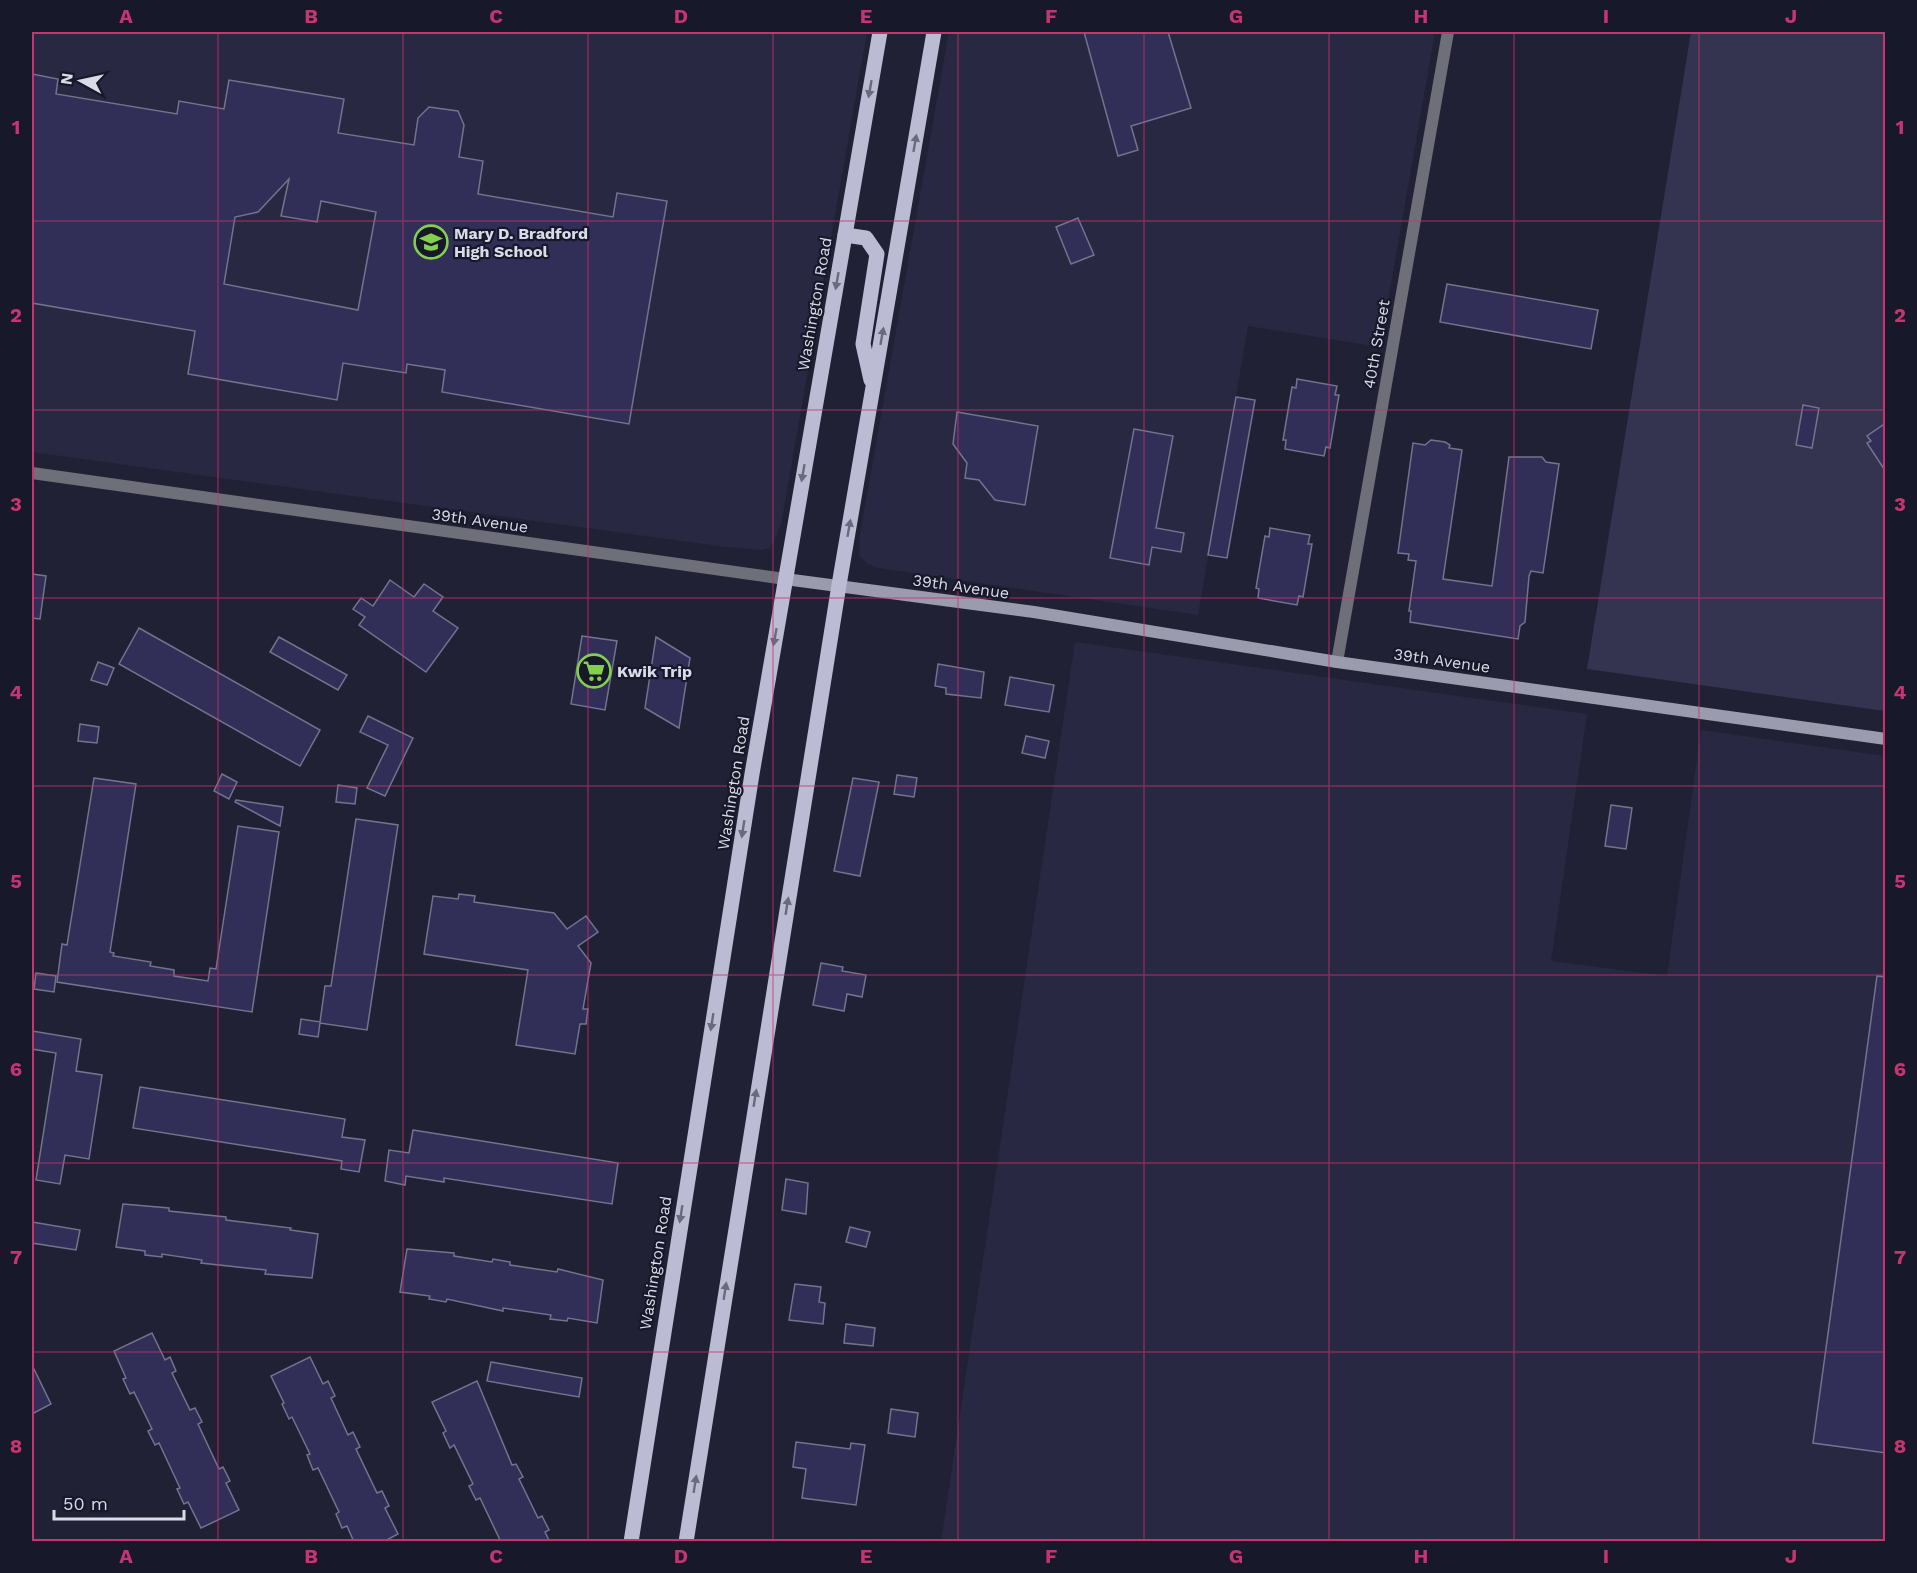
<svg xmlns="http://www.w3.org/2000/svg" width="1917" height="1573" viewBox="0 0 1917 1573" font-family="'Work Sans',sans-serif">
<rect width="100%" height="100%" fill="#212135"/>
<g fill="#292842">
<path d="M 32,32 L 867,32 L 781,525 L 774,541 L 770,548 L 761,550 L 726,547 L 32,452 Z"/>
<path d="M 949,32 L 1435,32 L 1380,347 L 1248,326 L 1198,615 L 879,568 L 868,564 L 859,555 L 860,534 Z"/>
<path d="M 1075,642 L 1587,714 L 1551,961 L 1667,976 L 1701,730 L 1885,756 L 1885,1541 L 941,1542 Z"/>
</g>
<path fill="#343450" d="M 1691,32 L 1885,32 L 1885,711 L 1587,669 Z"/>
<g fill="#312e58" stroke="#73738b" stroke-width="1.5" fill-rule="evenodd">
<path d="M 1084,32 L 1168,32 L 1191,108 L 1131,126 L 1138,150 L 1118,156 Z"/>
<path d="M 32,74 L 58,79 L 56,94 L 177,114 L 179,101 L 224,109 L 229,80 L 344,99 L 338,133 L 414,145 L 418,118 L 429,107 L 458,111 L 464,125 L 459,157 L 483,161 L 478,194 L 613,217 L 617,193 L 667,201 L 629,424 L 442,392 L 445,370 L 407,364 L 406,373 L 343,363 L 337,400 L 188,374 L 195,331 L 32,303 ZM 289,179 L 281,216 L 317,222 L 321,201 L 376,212 L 358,310 L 224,284 L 235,217 L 258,212 Z"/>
<path d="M 1078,218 L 1094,255 L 1071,264 L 1056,227 Z"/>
<path d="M 1447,284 L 1598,310 L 1591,349 L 1440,322 Z"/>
<path d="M 1297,379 L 1337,386 L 1335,395 L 1339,395 L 1330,448 L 1326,447 L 1324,456 L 1285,449 L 1286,440 L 1283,440 L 1292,387 L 1296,388 Z"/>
<path d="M 1236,397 L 1255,400 L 1227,558 L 1208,555 Z"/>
<path d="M 1803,405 L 1819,408 L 1812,448 L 1796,445 Z"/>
<path d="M 957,412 L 1038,426 L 1025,505 L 995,500 L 979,480 L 965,478 L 967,463 L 953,444 Z"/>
<path d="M 1886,423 L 1886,472 L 1867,443 L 1871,441 L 1867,436 Z"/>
<path d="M 1134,429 L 1173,436 L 1156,528 L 1184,533 L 1181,552 L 1152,547 L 1149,565 L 1110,558 Z"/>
<path d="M 1431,440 L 1445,442 L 1450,445 L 1449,448 L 1462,450 L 1443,579 L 1492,586 L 1509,457 L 1542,457 L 1546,462 L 1559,464 L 1543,573 L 1531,571 L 1529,576 L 1525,622 L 1520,626 L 1518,639 L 1410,622 L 1411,611 L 1409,611 L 1416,561 L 1408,560 L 1409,554 L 1398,553 L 1413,443 L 1425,445 Z"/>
<path d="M 1270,528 L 1310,535 L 1308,544 L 1312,544 L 1303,597 L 1299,596 L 1297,605 L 1258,598 L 1259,589 L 1256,588 L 1265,536 L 1269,537 Z"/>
<path d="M 32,574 L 46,576 L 40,619 L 32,618 Z"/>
<path d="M 390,580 L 414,597 L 424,584 L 443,597 L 433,611 L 458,628 L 426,672 L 359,625 L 365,617 L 353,609 L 361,598 L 373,606 Z"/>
<path d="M 139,628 L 320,730 L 300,766 L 119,664 Z"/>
<path d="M 582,636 L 617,641 L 605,710 L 571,704 Z"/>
<path d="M 279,637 L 347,675 L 338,690 L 270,652 Z"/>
<path d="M 656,637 L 690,658 L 679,728 L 645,708 Z"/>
<path d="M 98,662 L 114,668 L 107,685 L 91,680 Z"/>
<path d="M 938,664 L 984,672 L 981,698 L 946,694 L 946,688 L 935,686 Z"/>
<path d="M 1010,677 L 1054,685 L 1049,712 L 1005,705 Z"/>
<path d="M 368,716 L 413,738 L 385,796 L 367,788 L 388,745 L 360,732 Z"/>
<path d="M 80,724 L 99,727 L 97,743 L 78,741 Z"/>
<path d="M 1026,736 L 1049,741 L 1045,758 L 1022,753 Z"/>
<path d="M 222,774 L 237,782 L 229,799 L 214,791 Z"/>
<path d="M 897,775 L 917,778 L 914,797 L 894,794 Z"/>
<path d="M 94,778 L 136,784 L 110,952 L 114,953 L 113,956 L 151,962 L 150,966 L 174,970 L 174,976 L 208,981 L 210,968 L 216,969 L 238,826 L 279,832 L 252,1012 L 57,982 L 62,944 L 67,945 Z"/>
<path d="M 853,778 L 879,782 L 860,876 L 834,871 Z"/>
<path d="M 338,785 L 357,788 L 355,804 L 336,802 Z"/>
<path d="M 236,800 L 283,807 L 280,826 L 235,802 Z"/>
<path d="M 1611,805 L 1632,808 L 1626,849 L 1605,846 Z"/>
<path d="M 356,819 L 398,825 L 367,1030 L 320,1023 L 318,1037 L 299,1034 L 301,1019 L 320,1022 L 325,986 L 331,986 Z"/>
<path d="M 459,894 L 475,896 L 474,902 L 554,913 L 567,929 L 586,916 L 598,932 L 578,946 L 591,963 L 583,1009 L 588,1009 L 586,1024 L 580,1024 L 575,1054 L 516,1045 L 528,970 L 424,954 L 433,896 L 458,899 Z"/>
<path d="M 821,963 L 843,967 L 842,971 L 866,975 L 862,997 L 847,994 L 844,1011 L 813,1005 Z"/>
<path d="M 36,973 L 56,976 L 54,992 L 34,989 Z"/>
<path d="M 1877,976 L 1886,977 L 1886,1453 L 1813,1443 Z"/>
<path d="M 32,1031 L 81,1039 L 76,1071 L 102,1075 L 89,1159 L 65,1155 L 60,1184 L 36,1180 L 56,1053 L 32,1049 Z"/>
<path d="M 140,1087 L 345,1119 L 342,1137 L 365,1140 L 359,1172 L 341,1169 L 342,1161 L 133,1128 Z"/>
<path d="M 413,1130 L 618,1163 L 612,1204 L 444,1178 L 444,1182 L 406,1176 L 405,1185 L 385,1181 L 389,1150 L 409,1153 Z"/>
<path d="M 786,1179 L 808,1183 L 806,1214 L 782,1210 Z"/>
<path d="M 123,1204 L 169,1208 L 169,1211 L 226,1217 L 226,1220 L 291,1228 L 290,1230 L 318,1234 L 312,1278 L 265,1274 L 266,1270 L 201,1263 L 202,1260 L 162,1254 L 162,1257 L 145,1255 L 145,1251 L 116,1247 Z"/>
<path d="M 32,1222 L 80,1230 L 76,1250 L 32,1243 Z"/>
<path d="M 850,1227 L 870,1232 L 866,1247 L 846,1242 Z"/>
<path d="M 407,1249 L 454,1253 L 454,1256 L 492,1262 L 493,1259 L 510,1262 L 510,1265 L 557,1272 L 558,1269 L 603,1280 L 597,1323 L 568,1318 L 567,1321 L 550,1319 L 551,1315 L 503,1308 L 503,1311 L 447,1299 L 446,1302 L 429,1299 L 430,1296 L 400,1292 Z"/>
<path d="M 795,1284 L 821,1287 L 819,1302 L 825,1303 L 823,1324 L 789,1320 Z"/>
<path d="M 846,1324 L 875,1328 L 873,1346 L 844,1343 Z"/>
<path d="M 152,1333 L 165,1360 L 170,1357 L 176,1371 L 172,1373 L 190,1410 L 195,1408 L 202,1422 L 198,1424 L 219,1469 L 223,1467 L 230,1481 L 226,1483 L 239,1510 L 201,1528 L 188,1502 L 184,1504 L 177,1489 L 180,1488 L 159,1443 L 155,1445 L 148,1431 L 152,1429 L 134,1392 L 130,1394 L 123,1379 L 126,1378 L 114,1351 Z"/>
<path d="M 310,1357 L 323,1384 L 328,1381 L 335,1396 L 331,1398 L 348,1435 L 353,1432 L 360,1447 L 356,1449 L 377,1493 L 382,1491 L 389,1506 L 385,1508 L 398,1534 L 383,1542 L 354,1542 L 347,1526 L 342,1528 L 336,1514 L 339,1512 L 318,1468 L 313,1470 L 307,1455 L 310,1454 L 292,1417 L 289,1419 L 282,1404 L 284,1403 L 271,1376 Z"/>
<path d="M 491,1362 L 582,1378 L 579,1397 L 487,1381 Z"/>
<path d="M 32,1365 L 51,1404 L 32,1414 Z"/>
<path d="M 477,1381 L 512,1465 L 516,1464 L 523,1477 L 519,1479 L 538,1518 L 542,1516 L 549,1530 L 545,1532 L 550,1542 L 501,1542 L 480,1498 L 476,1500 L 469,1486 L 473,1484 L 454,1445 L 450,1448 L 443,1433 L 446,1431 L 432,1402 Z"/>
<path d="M 891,1409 L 918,1413 L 915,1437 L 888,1433 Z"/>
<path d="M 796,1442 L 850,1449 L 851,1443 L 865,1445 L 856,1505 L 802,1498 L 806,1469 L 793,1467 Z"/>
</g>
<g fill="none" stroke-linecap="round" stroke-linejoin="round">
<path stroke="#6f6f7a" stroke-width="12" d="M 1337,662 L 1448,32"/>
<path stroke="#6f6f7a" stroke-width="12" d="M 32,473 L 785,579"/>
<path stroke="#9a9bac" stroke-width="12" d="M 785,579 L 1034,612 L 1337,662 L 1886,739"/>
<g stroke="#bbbcd3" stroke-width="15">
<path d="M 845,235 L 866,238 L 877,254 L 863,344 L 871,380"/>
<path d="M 631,1542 L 752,774 L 880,32"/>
<path d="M 686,1542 L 839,585 L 934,32"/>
</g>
</g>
<defs><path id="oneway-solid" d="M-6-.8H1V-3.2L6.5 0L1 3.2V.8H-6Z" transform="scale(1.5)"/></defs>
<g fill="#6a6a7f">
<use href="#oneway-solid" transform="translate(870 89) rotate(100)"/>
<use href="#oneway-solid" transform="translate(915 143) rotate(-80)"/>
<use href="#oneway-solid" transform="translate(837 281) rotate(100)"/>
<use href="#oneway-solid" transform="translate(882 336) rotate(-80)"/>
<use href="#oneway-solid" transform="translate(803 473) rotate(100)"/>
<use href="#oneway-solid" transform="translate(849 528) rotate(-80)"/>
<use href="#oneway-solid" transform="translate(775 637) rotate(100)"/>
<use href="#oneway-solid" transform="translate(743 829) rotate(99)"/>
<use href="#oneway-solid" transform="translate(787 906) rotate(-81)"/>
<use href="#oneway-solid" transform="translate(712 1022) rotate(99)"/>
<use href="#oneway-solid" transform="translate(755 1098) rotate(-81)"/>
<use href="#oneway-solid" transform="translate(681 1214) rotate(99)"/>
<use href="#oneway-solid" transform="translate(725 1291) rotate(-81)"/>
<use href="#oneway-solid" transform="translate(695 1484) rotate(-81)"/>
</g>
<path fill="none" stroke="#c63570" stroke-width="1.5" stroke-opacity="0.55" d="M 218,32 L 218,1542M 403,32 L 403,1542M 588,32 L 588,1542M 773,32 L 773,1542M 958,32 L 958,1542M 1144,32 L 1144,1542M 1329,32 L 1329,1542M 1514,32 L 1514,1542M 1699,32 L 1699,1542M 32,221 L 1886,221M 32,410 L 1886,410M 32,598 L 1886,598M 32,786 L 1886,786M 32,975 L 1886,975M 32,1163 L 1886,1163M 32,1352 L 1886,1352"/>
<defs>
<symbol id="school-ring" viewBox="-11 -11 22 22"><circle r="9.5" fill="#18182b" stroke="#84d04e" stroke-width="1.5"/><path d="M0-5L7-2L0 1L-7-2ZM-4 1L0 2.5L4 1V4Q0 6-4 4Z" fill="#84d04e"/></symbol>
<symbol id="supermarket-ring" viewBox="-11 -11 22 22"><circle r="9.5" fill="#18182b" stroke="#84d04e" stroke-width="1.5"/><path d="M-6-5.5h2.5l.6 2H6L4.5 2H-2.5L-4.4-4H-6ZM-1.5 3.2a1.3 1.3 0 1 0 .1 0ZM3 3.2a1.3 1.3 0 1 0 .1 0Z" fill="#84d04e"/></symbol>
</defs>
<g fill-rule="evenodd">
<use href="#school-ring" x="412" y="223" width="38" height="38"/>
<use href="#supermarket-ring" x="575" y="652" width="38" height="38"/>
</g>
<g text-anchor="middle" stroke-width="4.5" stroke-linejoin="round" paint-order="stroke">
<g font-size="16" font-weight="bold" fill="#dadbe8" stroke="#18182b" text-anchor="start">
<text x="454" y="239">Mary D. Bradford<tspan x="454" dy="18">High School</tspan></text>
<text x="617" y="677">Kwik Trip</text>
</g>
<g font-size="16" fill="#dadbe8" stroke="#18182b">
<text transform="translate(814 304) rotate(-80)" y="6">Washington Road</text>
<text transform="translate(1376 344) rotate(-80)" y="6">40th Street</text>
<text transform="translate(480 520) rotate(8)" y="6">39th Avenue</text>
<text transform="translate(961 586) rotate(8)" y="6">39th Avenue</text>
<text transform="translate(1442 660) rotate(8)" y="6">39th Avenue</text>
<text transform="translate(733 783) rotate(-81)" y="6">Washington Road</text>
<text transform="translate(655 1263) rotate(-81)" y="6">Washington Road</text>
</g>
</g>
<rect width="1917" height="1573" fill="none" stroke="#18182b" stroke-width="66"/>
<g transform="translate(81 81) rotate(278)" stroke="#18182b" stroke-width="4.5" paint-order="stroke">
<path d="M0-4.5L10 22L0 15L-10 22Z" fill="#dadbe8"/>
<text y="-9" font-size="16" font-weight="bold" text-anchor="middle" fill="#dadbe8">N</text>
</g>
<path d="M54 1510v9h130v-9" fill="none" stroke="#dadbe8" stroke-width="3"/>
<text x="63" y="1510" font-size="18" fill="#dadbe8" stroke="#18182b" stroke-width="4.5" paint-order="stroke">50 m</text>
<rect x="33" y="33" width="1851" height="1507" fill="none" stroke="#c63570" stroke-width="2"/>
<g font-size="20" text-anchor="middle" font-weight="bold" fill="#c63570">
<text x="126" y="23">A</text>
<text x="311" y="23">B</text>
<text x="496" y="23">C</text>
<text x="681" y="23">D</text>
<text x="866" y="23">E</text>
<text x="1051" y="23">F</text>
<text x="1236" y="23">G</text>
<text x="1421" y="23">H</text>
<text x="1606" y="23">I</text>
<text x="1791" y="23">J</text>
<text x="16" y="134">1</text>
<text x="1900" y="134">1</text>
<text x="16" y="322">2</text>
<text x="1900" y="322">2</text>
<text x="16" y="511">3</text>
<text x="1900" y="511">3</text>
<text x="16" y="699">4</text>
<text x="1900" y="699">4</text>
<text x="16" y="888">5</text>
<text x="1900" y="888">5</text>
<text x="16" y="1076">6</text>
<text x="1900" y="1076">6</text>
<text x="16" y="1264">7</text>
<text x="1900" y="1264">7</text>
<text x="16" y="1453">8</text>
<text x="1900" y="1453">8</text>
<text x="126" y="1563">A</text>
<text x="311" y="1563">B</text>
<text x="496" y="1563">C</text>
<text x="681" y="1563">D</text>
<text x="866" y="1563">E</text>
<text x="1051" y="1563">F</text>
<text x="1236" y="1563">G</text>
<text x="1421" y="1563">H</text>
<text x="1606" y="1563">I</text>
<text x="1791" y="1563">J</text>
</g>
</svg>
